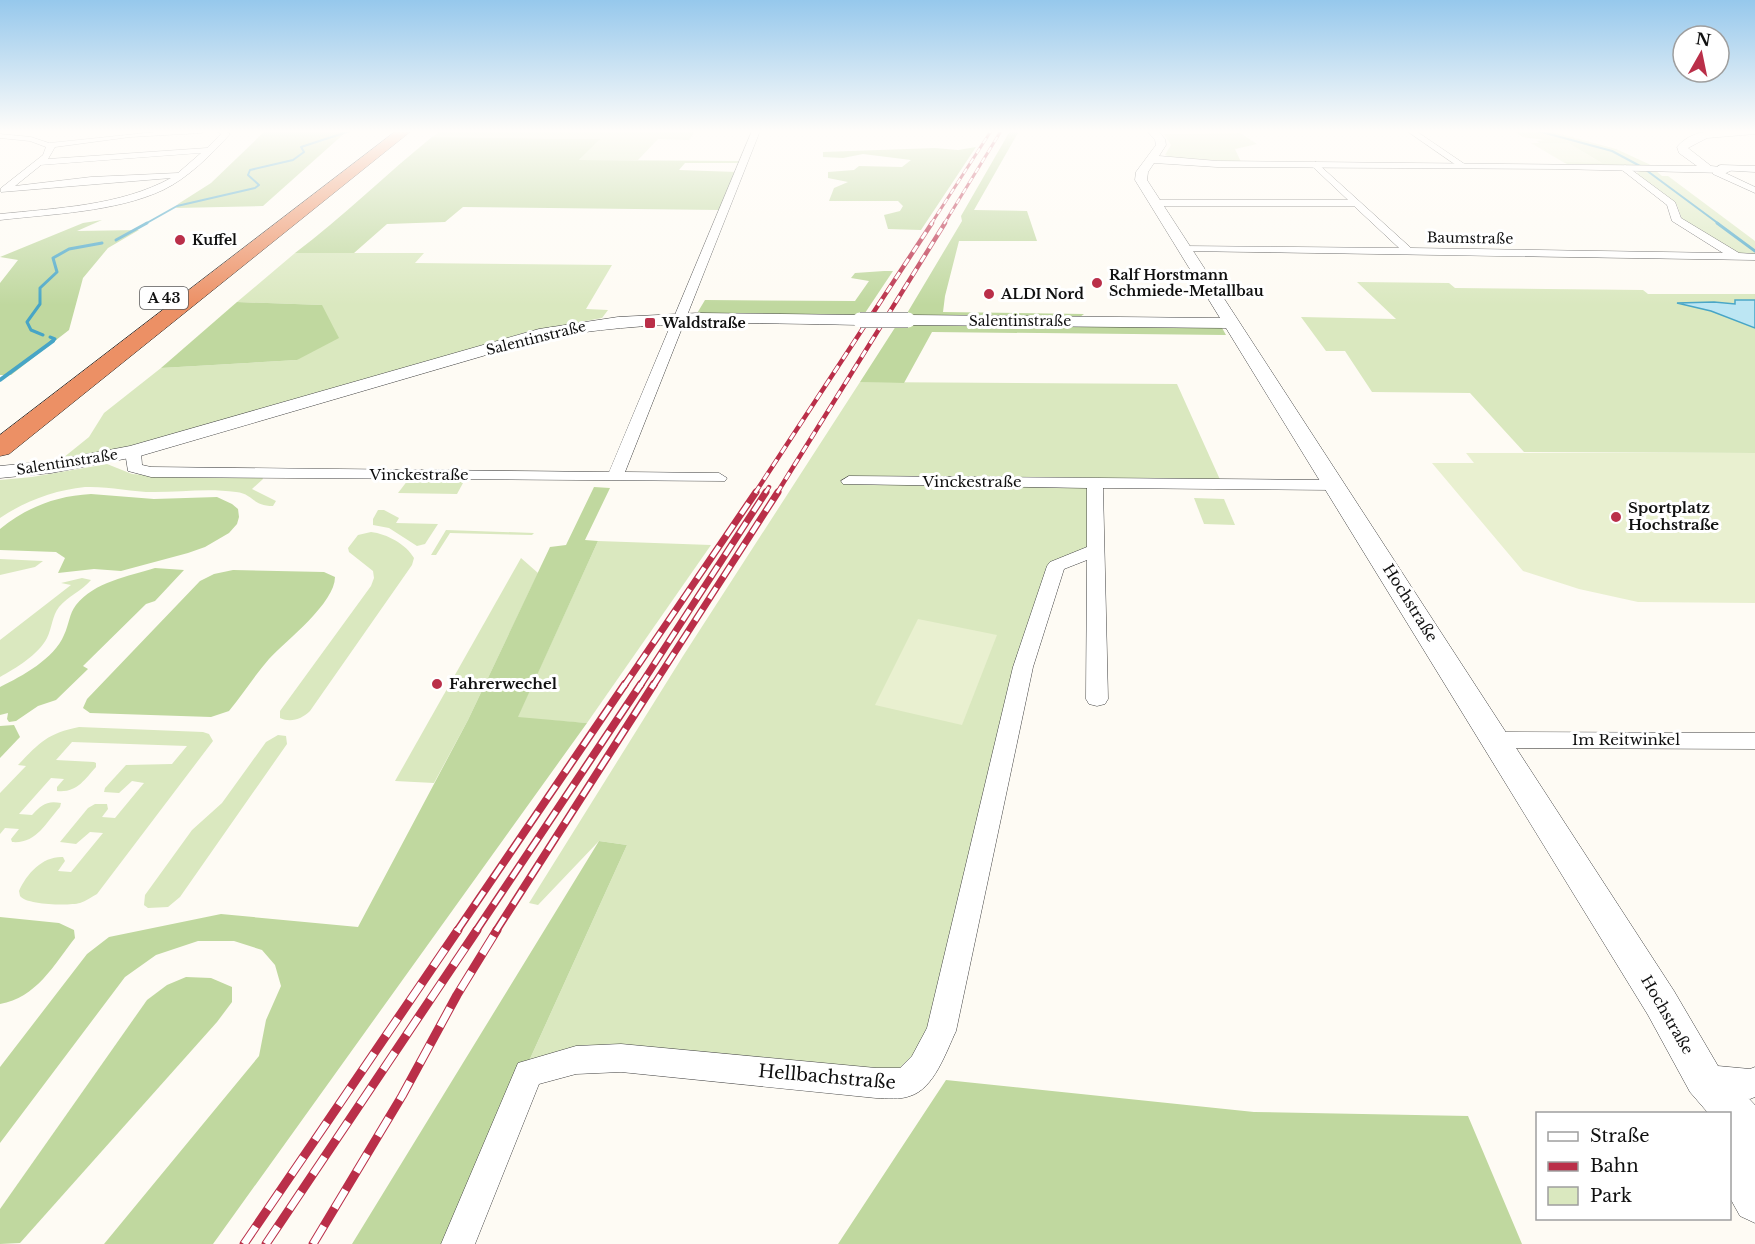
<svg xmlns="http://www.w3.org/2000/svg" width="1755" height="1244" viewBox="0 0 1755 1244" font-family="'Libre Baskerville',serif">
<rect width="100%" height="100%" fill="#fefbf4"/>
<g fill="#dae8bf">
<path d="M 441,131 L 695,131 L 689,140 L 658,139 L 638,160 L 579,160 L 599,139 L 432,137 Z"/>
<path d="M 1489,131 L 1549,131 L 1616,149 L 1653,166 L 1567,164 L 1563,162 L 1600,162 L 1568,143 L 1540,143 L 1537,141 L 1545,140 L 1523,137 L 1513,131 Z"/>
<path d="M 1240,133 L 1257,144 L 1235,149 L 1241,162 L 1174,158 L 1165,155 L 1171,145 L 1164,134 Z"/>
<path d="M 1636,170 L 1655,170 L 1662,176 L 1668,176 L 1755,241 L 1755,254 L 1737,253 L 1682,219 L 1677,205 L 1636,173 L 1640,172 Z"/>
<path d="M 295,253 L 424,253 L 415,263 L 612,265 L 586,309 L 608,310 L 602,318 L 531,331 L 147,445 L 58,462 L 89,437 L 104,413 L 161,368 L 297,360 L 322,305 L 237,302 Z"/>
<path d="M 1357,282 L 1449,283 L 1455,288 L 1643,290 L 1648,294 L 1755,294 L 1755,453 L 1524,452 L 1470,393 L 1372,392 L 1345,351 L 1326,351 L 1301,317 L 1396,319 Z"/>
<path d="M 860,382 L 1177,384 L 1222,484 L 1095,484 L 1097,549 L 1056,566 L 918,1076 L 529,1061 L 627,845 L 599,841 L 538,905 L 529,903 L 683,656 Z"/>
<path d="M 107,464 L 132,474 L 145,475 L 262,477 L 263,479 L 252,489 L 276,501 L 273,506 C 252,506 254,494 236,492 C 208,488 182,492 154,492 C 131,492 108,486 85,487 C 55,490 25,501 0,518 L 0,480 L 32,477 Z"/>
<path d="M 412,479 L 457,480 L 463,483 L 457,494 L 398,493 L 408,480 Z"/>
<path d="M 1194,498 L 1224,499 L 1235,525 L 1204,524 Z"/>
<path d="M 378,510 L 384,510 L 399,518 L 396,523 L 438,524 L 425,544 L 417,546 L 389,528 L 373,525 L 373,519 Z"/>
<path d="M 446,530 L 534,533 L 532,535 L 450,533 L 436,555 L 431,555 Z"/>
<path d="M 371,532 C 387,534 406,544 414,558 L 412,565 L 310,711 C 302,719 291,723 280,718 L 280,711 L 371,586 L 374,578 L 373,571 L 349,552 L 348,548 L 358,535 Z"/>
<path d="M 598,541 L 711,545 L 587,723 L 517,718 Z"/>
<path d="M 521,558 L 538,573 L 468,720 L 434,783 L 395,781 Z"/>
<path d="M 0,559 L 43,561 L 35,567 L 0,575 Z"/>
<path d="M 82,578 L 91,580 C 82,591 68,596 59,607 C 52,616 52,628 47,638 C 38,655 16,668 0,677 L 0,640 L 71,585 L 61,583 Z"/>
<path d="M 79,727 L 203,732 L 209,734 L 213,741 L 97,894 C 91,897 86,901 80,903 C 69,906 26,905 20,896 L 19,891 C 27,873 43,856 63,857 L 65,861 L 58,871 L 71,872 L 103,833 L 90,832 L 76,844 L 60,842 L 88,808 L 95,804 L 107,804 L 108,809 L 102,817 L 115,818 L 144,783 L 132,781 L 119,793 L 104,792 L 105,788 L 126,765 L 172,764 L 187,746 L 72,742 L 56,760 L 94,762 L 96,763 L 96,767 C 84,780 77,793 57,791 L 57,787 L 64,779 L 51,778 L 19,814 L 32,815 C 41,805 47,800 61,803 L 60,807 C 45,824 36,844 12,842 L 11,839 L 19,829 L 5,828 L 0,834 L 0,793 L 26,766 L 18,765 C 39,743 48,733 79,727 Z"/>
<path d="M 278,735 L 286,736 L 287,744 L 180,897 L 168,907 L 148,908 L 144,905 L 145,895 L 192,830 L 222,803 L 266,742 Z"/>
</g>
<g fill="#c0d89f">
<path d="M 265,131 L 347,131 L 263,206 L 176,208 L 178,204 L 211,183 Z"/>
<path d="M 1010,131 L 1019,131 L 974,210 L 1027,211 L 1037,241 L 959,241 L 945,296 L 943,312 L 1084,314 L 1080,317 L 906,315 L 962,221 L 961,216 Z"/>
<path d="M 432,137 L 600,139 L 579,160 L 742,161 L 741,163 L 685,163 L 679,170 L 737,172 L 720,210 L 463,207 L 445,222 L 387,224 L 354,253 L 295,253 C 343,217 385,175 432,137 Z"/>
<path d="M 976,147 L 921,230 L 888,229 L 884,215 L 900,211 L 903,206 L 898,201 L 829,201 L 834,188 L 848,182 L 828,178 L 828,172 L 854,170 L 859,166 L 902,167 L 911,160 L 863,154 L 843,158 L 823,157 L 823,152 L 935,148 L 958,150 Z"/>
<path d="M 102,220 L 77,231 L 139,230 L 108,248 L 83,278 L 69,330 L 11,375 L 0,375 L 0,283 L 18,260 L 0,257 L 83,223 Z"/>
<path d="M 884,271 L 893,271 L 863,316 L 696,315 L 705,300 L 855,301 L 869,281 L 851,278 L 855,273 Z"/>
<path d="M 237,302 L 322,305 L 339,338 L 297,360 L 161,368 Z"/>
<path d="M 905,325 L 1221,326 L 1226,335 L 932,332 L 904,383 L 860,382 L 896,326 Z"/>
<path d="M 594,487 L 610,488 L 585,540 L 598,541 L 518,717 L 587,723 L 213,1244 L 104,1244 L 259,1056 L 266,1020 L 281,986 L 275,965 L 262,950 L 234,941 L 198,941 L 156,955 L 125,977 L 0,1143 L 0,1067 L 87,954 L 109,937 L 221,914 L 358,927 L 468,720 L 550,547 L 566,545 Z"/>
<path d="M 91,494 L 154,499 L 217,497 L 232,504 L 238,509 L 239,517 L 237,524 L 229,533 L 205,547 L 188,553 L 121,571 L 94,569 L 58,573 L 65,558 L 56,552 L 0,550 L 0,529 C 27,507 56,496 91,494 Z"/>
<path d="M 155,568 L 184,570 L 155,601 L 146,604 L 83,666 L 88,669 L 56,700 L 38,706 L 16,721 L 9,722 L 7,719 L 8,713 L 0,715 L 0,687 C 22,676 54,659 64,635 C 69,625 69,614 76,605 C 94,582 129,576 155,568 Z"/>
<path d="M 233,570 L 324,572 L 335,577 C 335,603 287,640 269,659 C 255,675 243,694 229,711 L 211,717 L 90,713 L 83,708 L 87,699 L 200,581 L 214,574 Z"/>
<path d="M 14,725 L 20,737 L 0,758 L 0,726 Z"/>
<path d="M 599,841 L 627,845 L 529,1061 L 449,1244 L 352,1244 Z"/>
<path d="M 0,917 L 59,923 L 74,930 L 75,938 C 54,965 36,998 0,1004 Z"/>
<path d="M 186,977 L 211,978 L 232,987 L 232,1002 L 217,1022 L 20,1243 L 0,1244 L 0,1209 L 147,1000 L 167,985 Z"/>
<path d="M 946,1080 L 1254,1112 L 1468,1116 L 1522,1244 L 838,1244 Z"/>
</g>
<g fill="#e9f0d0">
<path d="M 1531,143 L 1568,143 L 1602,163 L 1563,162 Z"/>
<path d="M 1466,453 L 1755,453 L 1755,603 L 1638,602 L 1579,589 L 1523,571 L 1432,463 L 1474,463 Z"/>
<path d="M 918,619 L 997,635 L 962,725 L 875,705 Z"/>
</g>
<path fill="#bce6f3" stroke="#47a5c6" stroke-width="1.5" d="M 1735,300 L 1755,300 L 1755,328 L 1711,311 L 1677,303 L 1714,302 L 1735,304 Z"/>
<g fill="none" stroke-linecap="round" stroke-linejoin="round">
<g stroke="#47a5c6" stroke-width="2">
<path d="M 1538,131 L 1612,151 L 1640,166"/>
<path d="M 1646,170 L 1719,224"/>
<path d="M 145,224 L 177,206 L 255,188 L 259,185 L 248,175 L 250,170 L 293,160 L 304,152 L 301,147 L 350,131"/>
</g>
<g stroke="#47a5c6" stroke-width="3">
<path d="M 1717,223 L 1755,251"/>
<path d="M 116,240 L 147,223"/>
<path d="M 43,335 L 31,330 L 27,322 L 40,304 L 40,288 L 57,272 L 53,258 L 69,249 L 102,243"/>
<path d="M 50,337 L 55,339 L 51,342"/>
</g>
<path stroke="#47a5c6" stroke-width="4" d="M 0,380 L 53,341"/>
<defs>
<g id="minor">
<path d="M 165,131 L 205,131 L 201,133 L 130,137 L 55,147 L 48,159 L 207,148 L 221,134 L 216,131 L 225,131 L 230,134 C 211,155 188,178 163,190 C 116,212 51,214 0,220 L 0,214 C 57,208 120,206 171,178 L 1,192 L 1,188 L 43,155 L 46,147 L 30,141 L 0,138 L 0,134 L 31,137 L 49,143 ZM 201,153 L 178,173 L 91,177 L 15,186 L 41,165 Z"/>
<path d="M 752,131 L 760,131 L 625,472 L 719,473 L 727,478 L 725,481 L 151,477 L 128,471 L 125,452 L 133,447 L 141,452 L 142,465 L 151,467 L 609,472 Z"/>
<path d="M 1407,131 L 1416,131 L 1466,165 L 1459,167 Z"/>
<path d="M 1316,162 L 1411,248 L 1723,253 L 1672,221 L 1667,205 L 1622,170 L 1621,168 L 1625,165 L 1675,202 L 1681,218 L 1739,253 L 1755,254 L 1755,260 L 1185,251 L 1181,250 L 1181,246 L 1399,248 L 1354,206 L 1155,206 L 1150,203 L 1155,200 L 1348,200 L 1313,167 L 1312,165 Z"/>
<path d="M 1721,165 L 1755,166 L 1755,172 L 1719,170 L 1755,187 L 1755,193 L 1713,174 L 1713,170 L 1718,170 L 1718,166 Z"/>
<path d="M 849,476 L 1336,480 L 1344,485 L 1336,490 L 1103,488 L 1108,699 L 1105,704 L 1097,706 L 1089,704 L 1086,699 L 1087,560 L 1064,569 L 1033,667 L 956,1031 C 946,1052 934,1089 910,1096 C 900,1100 887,1098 876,1098 L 621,1072 L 576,1074 L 539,1084 L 475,1244 L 441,1244 L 518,1063 L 576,1046 L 621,1044 L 876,1068 L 900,1068 L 912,1056 L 927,1028 L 1013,667 L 1047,566 L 1050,562 L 1087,547 L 1087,488 L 843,484 L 841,481 Z"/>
<path d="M 1497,732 L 1755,733 L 1755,749 L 1497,748 L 1489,746 L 1486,740 L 1489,734 Z"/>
<path d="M 1707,1065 L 1750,1069 L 1755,1067 L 1755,1097 L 1750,1099 L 1707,1093 L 1696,1089 L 1692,1079 L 1696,1069 Z"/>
</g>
<g id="tertiary">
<path d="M 1147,131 L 1158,131 L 1165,139 L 1166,145 L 1159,156 L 1217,161 L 1697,166 L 1679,153 L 1677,147 C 1695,125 1729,131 1755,131 L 1755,134 L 1707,138 L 1688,148 L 1711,166 L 1730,168 L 1732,170 L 1726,173 L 1558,169 L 1217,167 L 1154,163 L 1148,172 L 1147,180 L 1674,991 L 1718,1066 L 1755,1105 L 1755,1223 L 1740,1216 L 1730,1198 L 1730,1114 L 1709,1114 L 1690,1092 L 1648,1015 L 1226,328 L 908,325 L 900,320 L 908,315 L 1220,318 L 1135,180 L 1136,172 L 1156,145 L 1155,140 Z"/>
<path d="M 699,313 L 860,315 L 868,320 L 860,325 C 753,323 647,319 541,339 L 140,456 L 51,473 L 0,478 L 0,466 L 51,461 L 130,446 L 539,329 L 618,317 Z"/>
</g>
<path id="motorway" d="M 396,131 L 411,131 L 9,454 L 0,456 L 0,435 Z"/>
</defs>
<use href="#minor" stroke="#434343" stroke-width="1"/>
<use href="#tertiary" stroke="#434343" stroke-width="1"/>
<use href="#motorway" stroke="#212121" stroke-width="1"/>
<use href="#minor" fill="#fff" fill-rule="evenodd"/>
<use href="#tertiary" fill="#fff" fill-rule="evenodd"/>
<use href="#motorway" fill="#ec9065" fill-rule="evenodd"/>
<defs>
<g id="rail-far4">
<path d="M 931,224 L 991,131"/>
<path d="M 944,224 L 1001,131"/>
</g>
<g id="rail-far3">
<path d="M 755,493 L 932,223"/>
<path d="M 765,493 L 769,487"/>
<path d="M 777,493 L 945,223"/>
</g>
<g id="rail-far2">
<path d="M 624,686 L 756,492"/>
<path d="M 640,686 L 766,492"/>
<path d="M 653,686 L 778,492"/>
</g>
<g id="rail-far1">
<path d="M 457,931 L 625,684"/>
<path d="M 476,931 L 641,684"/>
<path d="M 496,931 L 654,684"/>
</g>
<g id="rail">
<path d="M 244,1244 L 458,930"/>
<path d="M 266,1244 L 477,930"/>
<path d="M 313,1244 L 402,1096 L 457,995 L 497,930"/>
</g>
</defs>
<use href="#rail-far4" stroke="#ba2f49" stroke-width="3"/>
<use href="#rail-far3" stroke="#ba2f49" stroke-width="4.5"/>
<use href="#rail-far2" stroke="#ba2f49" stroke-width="7"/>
<use href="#rail-far1" stroke="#ba2f49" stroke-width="8"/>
<use href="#rail" stroke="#ba2f49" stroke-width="9"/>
<use href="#rail-far4" stroke="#fff" stroke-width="2" stroke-dasharray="6" stroke-linecap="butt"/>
<use href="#rail-far3" stroke="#fff" stroke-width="3" stroke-dasharray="8" stroke-linecap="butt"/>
<use href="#rail-far2" stroke="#fff" stroke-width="4.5" stroke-dasharray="13" stroke-linecap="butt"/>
<use href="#rail-far1" stroke="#fff" stroke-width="5" stroke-dasharray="16" stroke-linecap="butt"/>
<use href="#rail" stroke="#fff" stroke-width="7" stroke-dasharray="21" stroke-linecap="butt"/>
<defs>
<path id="tertiary-bridge" d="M 860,320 L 908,320"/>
</defs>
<use href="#tertiary-bridge" stroke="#434343" stroke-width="16" stroke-linecap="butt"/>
<use href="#tertiary-bridge" stroke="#fff" stroke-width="15"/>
</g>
<linearGradient id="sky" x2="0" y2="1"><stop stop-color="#96c8ec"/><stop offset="0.43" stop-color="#fffdfa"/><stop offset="1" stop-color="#fffdfa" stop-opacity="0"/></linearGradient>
<rect width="1755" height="305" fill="url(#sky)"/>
<g fill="#ba2f49" stroke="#fff" stroke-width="2">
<circle cx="180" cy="240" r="6"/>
<circle cx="1097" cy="283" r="6"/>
<circle cx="989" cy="294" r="6"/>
<rect x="644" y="317" width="12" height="12" rx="3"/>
<circle cx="1616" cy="517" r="6"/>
<circle cx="437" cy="684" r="6"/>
</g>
<g text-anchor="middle" stroke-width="6" stroke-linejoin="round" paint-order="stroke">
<g font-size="14" fill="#101010" stroke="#fff">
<text transform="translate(1470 238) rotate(1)" y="5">Baumstraße</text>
<text x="1020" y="326">Salentinstraße</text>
<text transform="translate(536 338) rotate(-14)" y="5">Salentinstraße</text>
<text transform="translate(67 462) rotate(-9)" y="5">Salentinstraße</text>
</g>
<g font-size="14" font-weight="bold" fill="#101010" stroke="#fff" text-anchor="start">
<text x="192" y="245">Kuffel</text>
<text x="1109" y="280">Ralf Horstmann<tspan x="1109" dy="16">Schmiede-Metallbau</tspan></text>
<text x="1001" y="299">ALDI Nord</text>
<text x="662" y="328">Waldstraße</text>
</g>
<rect fill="#fff" stroke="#585858" stroke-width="1.5" x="140" y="287" width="48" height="22" rx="4.5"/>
<g font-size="14" font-weight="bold" fill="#101010">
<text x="164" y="303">A 43</text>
</g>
<g font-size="15" fill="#101010" stroke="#fff">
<text x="419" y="480">Vinckestraße</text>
<text x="972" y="487">Vinckestraße</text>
<text transform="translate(1410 603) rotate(58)" y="5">Hochstraße</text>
<text x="1626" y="745">Im Reitwinkel</text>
<text transform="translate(1667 1015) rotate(60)" y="5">Hochstraße</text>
</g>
<g font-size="15" font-weight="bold" fill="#101010" stroke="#fff" text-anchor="start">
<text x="1628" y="513">Sportplatz<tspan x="1628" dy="17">Hochstraße</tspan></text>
<text x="449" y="689">Fahrerwechel</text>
</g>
<g font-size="18" fill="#101010" stroke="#fff">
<text transform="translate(827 1077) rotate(5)" y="6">Hellbachstraße</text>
</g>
</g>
<rect x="1536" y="1112" width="195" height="108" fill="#ffffff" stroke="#9f9f9f" stroke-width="1.5"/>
<rect x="1548" y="1132" width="30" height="9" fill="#ffffff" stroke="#9f9f9f" stroke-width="1.5"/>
<text x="1590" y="1142" font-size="18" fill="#101010">Straße</text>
<rect x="1548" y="1162" width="30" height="9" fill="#ba2f49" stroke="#9f9f9f" stroke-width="1.5"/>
<text x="1590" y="1172" font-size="18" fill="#101010">Bahn</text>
<rect x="1548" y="1187" width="30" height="18" fill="#dae8bf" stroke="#9f9f9f" stroke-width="1.5"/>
<text x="1590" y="1202" font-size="18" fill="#101010">Park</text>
<g transform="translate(1701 54) rotate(9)"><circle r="28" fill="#ffffff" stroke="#9f9f9f" stroke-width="1.5"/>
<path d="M0-4.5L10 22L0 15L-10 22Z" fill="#ba2f49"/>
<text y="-9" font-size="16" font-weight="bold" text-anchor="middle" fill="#101010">N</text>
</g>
</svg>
